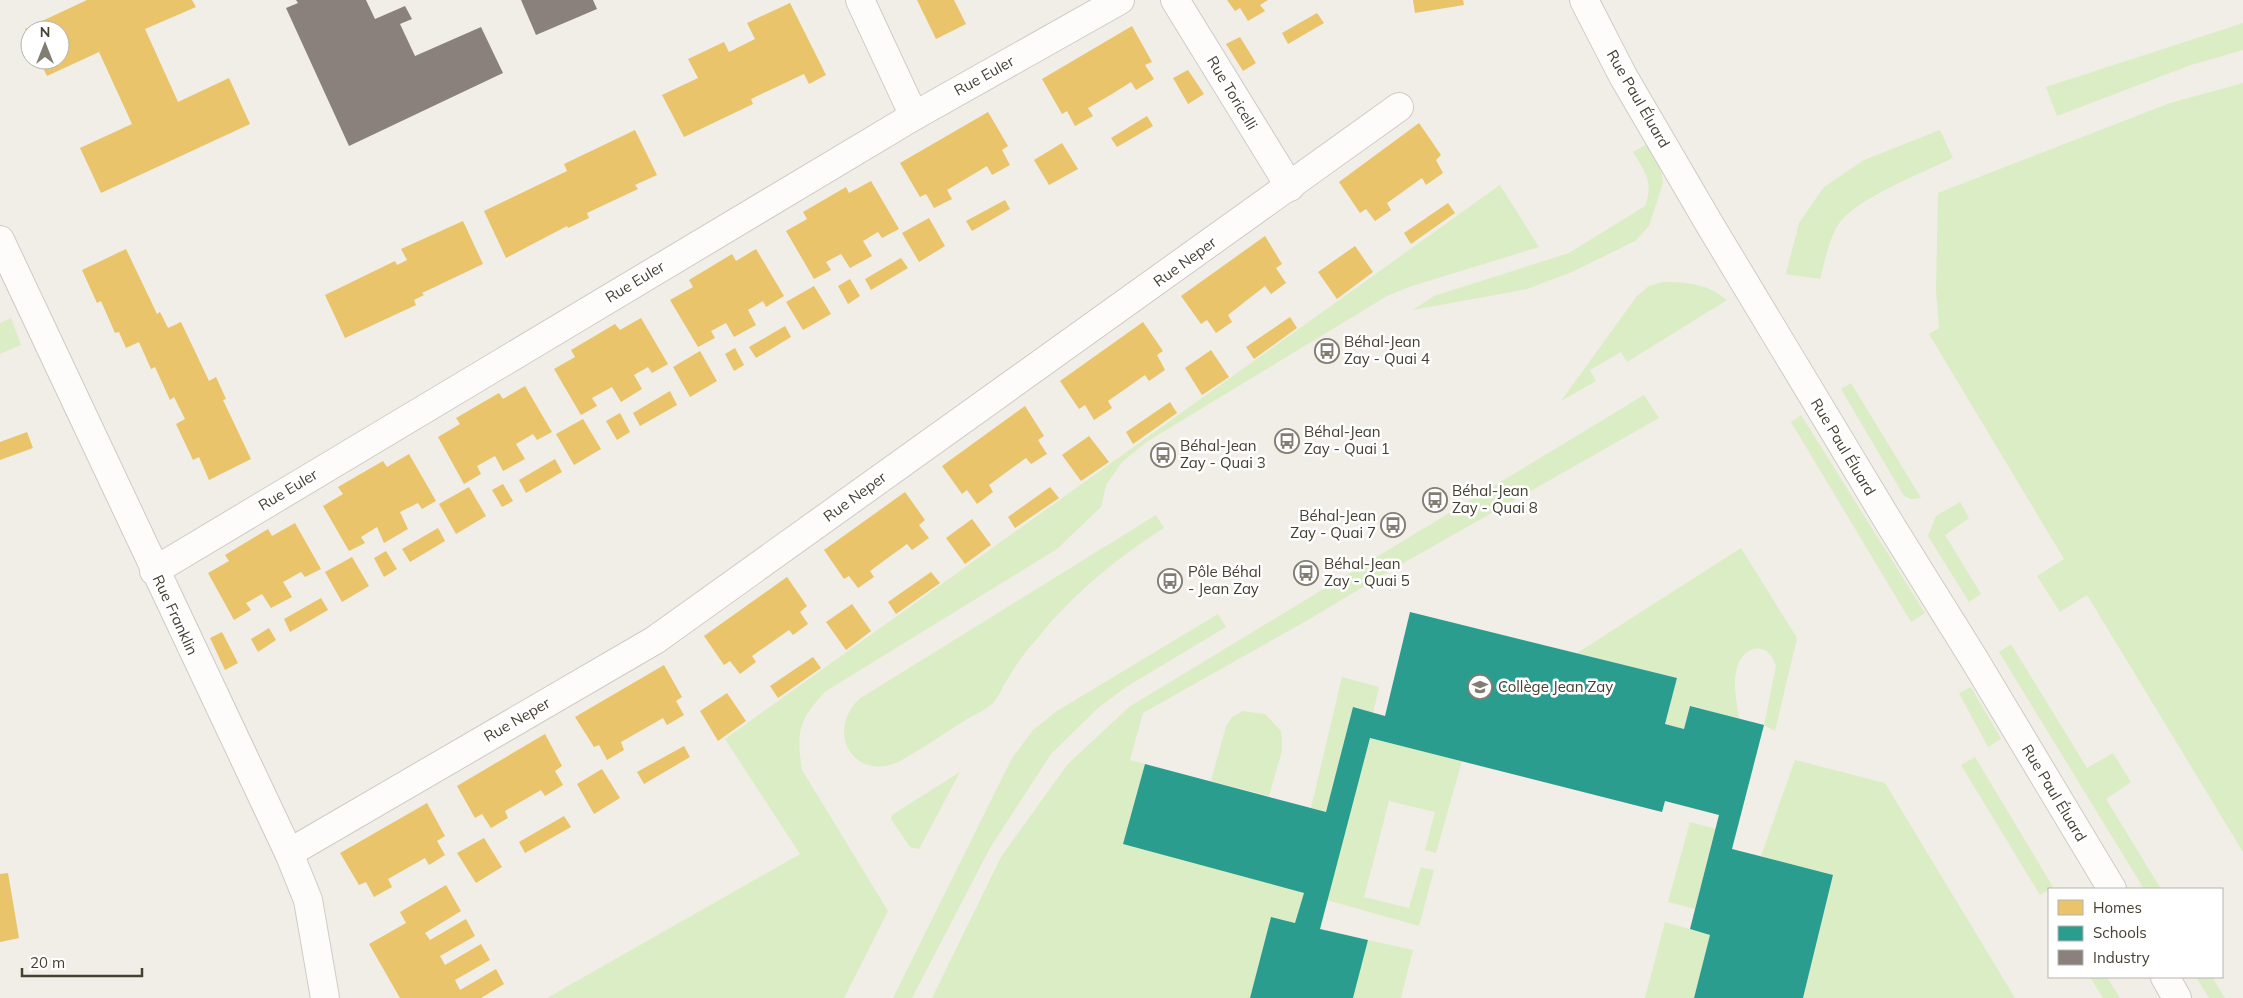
<svg xmlns="http://www.w3.org/2000/svg" width="2243" height="998" viewBox="0 0 2243 998" font-family="Mulish,sans-serif">
<rect width="100%" height="100%" fill="#f0eee6"/>
<g fill="#dbedc4">
<path d="M 2243,23 L 2243,50 L 2191,65 L 2057,116 L 2046,87 Z"/>
<path d="M 2243,83 L 2243,852 L 2087,595 L 2060,612 L 2037,576 L 2064,559 L 1929,334 L 1939,328 L 1936,290 L 1938,193 L 2170,103 Z"/>
<path d="M 1940,130 L 1953,158 C 1924,172 1858,198 1840,222 C 1829,238 1825,260 1820,279 L 1786,274 L 1799,223 L 1824,187 L 1864,160 Z"/>
<path d="M 1647,144 L 1661,169 L 1663,183 L 1649,226 L 1635,241 L 1572,272 L 1527,289 L 1413,310 L 1434,296 L 1569,253 L 1645,206 C 1654,182 1645,172 1633,152 Z"/>
<path d="M 1500,185 L 1539,247 L 1412,286 L 1387,296 L 1148,441 L 1122,462 L 1106,485 L 1101,507 L 1057,549 L 826,691 C 799,719 796,731 802,770 L 888,911 L 844,998 L 547,998 L 800,854 L 725,739 Z"/>
<path d="M 1663,282 C 1688,282 1708,284 1727,300 L 1627,362 L 1621,352 L 1590,370 L 1596,381 L 1561,401 L 1637,296 L 1649,286 Z"/>
<path d="M 11,318 L 21,345 L 0,354 L 0,323 Z"/>
<path d="M 1851,383 L 1921,498 L 1911,499 L 1904,496 L 1841,389 Z"/>
<path d="M 1644,395 L 1659,418 L 1393,569 L 1313,617 L 1143,713 L 1130,760 L 1145,764 L 1124,843 L 1304,893 L 1295,923 L 1271,917 L 1250,998 L 932,998 L 1001,857 L 1067,765 L 1129,707 Z"/>
<path d="M 1801,415 L 1925,613 L 1911,622 L 1791,422 Z"/>
<path d="M 1960,502 L 1969,518 L 1945,535 L 1981,594 L 1969,602 L 1928,536 L 1936,516 Z"/>
<path d="M 1156,515 L 1164,528 C 1115,559 1072,595 1036,640 C 1025,652 1015,666 1007,680 C 1002,687 999,697 993,703 C 986,710 973,715 964,721 C 943,734 922,749 900,761 C 856,783 824,734 859,699 Z"/>
<path d="M 1741,548 L 1797,638 L 1775,731 L 1764,725 L 1776,666 C 1768,640 1743,645 1737,668 C 1732,684 1737,702 1739,719 L 1690,706 L 1684,729 L 1665,724 L 1677,678 L 1577,653 Z"/>
<path d="M 1218,614 L 1226,627 L 1126,687 L 1098,708 L 1051,754 L 990,848 L 912,998 L 893,998 L 1012,758 L 1033,730 L 1057,711 Z"/>
<path d="M 2011,644 L 2087,768 L 2113,753 L 2131,782 L 2106,799 L 2161,889 L 2144,889 L 1999,652 Z"/>
<path d="M 1342,677 L 1379,687 L 1373,713 L 1353,708 L 1326,812 L 1311,808 Z"/>
<path d="M 1971,687 L 2001,739 L 1988,747 L 1959,693 Z"/>
<path d="M 1243,711 L 1265,714 L 1281,731 L 1282,741 L 1282,751 L 1269,796 L 1211,781 L 1226,726 L 1232,717 Z"/>
<path d="M 1370,738 L 1462,761 L 1436,853 L 1425,850 L 1435,812 L 1389,801 L 1364,897 L 1409,908 L 1421,867 L 1434,870 L 1419,926 L 1327,900 Z"/>
<path d="M 1975,757 L 2053,887 L 2040,895 L 1961,765 Z"/>
<path d="M 1795,760 L 1885,783 L 2015,998 L 1803,998 L 1833,876 L 1761,856 Z"/>
<path d="M 960,772 L 919,849 L 910,847 L 891,819 L 892,815 Z"/>
<path d="M 1690,822 L 1716,829 L 1695,909 L 1668,902 Z"/>
<path d="M 1665,922 L 1710,935 L 1694,998 L 1645,998 Z"/>
<path d="M 1368,940 L 1413,950 L 1401,998 L 1353,998 Z"/>
<path d="M 2090,977 L 2107,977 L 2120,998 L 2103,998 Z"/>
<path d="M 2196,977 L 2212,977 L 2225,998 L 2209,998 Z"/>
</g>
<g fill="#e9c46a">
<path d="M 87,0 L 192,0 L 196,7 L 145,29 L 178,102 L 229,78 L 250,124 L 101,193 L 80,148 L 132,124 L 99,52 L 47,76 L 39,60 L 60,60 L 60,30 L 30,30 L 30,39 L 25,29 Z"/>
<path d="M 917,0 L 954,0 L 966,24 L 936,39 Z"/>
<path d="M 1227,0 L 1268,0 L 1260,5 L 1265,11 L 1248,21 L 1240,8 L 1235,11 Z"/>
<path d="M 1413,0 L 1463,0 L 1464,5 L 1415,13 Z"/>
<path d="M 790,3 L 826,75 L 809,84 L 804,74 L 751,99 L 753,104 L 684,137 L 662,95 L 698,78 L 688,59 L 724,42 L 729,52 L 755,39 L 747,23 Z"/>
<path d="M 1317,13 L 1324,23 L 1288,44 L 1282,33 Z"/>
<path d="M 1132,26 L 1152,62 L 1145,65 L 1154,79 L 1136,90 L 1131,82 L 1112,94 L 1088,108 L 1093,116 L 1075,126 L 1067,111 L 1062,114 L 1042,79 Z"/>
<path d="M 1240,37 L 1256,63 L 1243,71 L 1226,44 Z"/>
<path d="M 1188,70 L 1204,94 L 1188,104 L 1173,78 Z"/>
<path d="M 988,112 L 1008,146 L 1002,150 L 1010,165 L 992,175 L 987,166 L 947,190 L 952,199 L 934,208 L 926,194 L 920,197 L 900,163 Z"/>
<path d="M 1147,116 L 1153,126 L 1117,147 L 1111,138 Z"/>
<path d="M 1419,123 L 1441,155 L 1436,160 L 1443,173 L 1426,185 L 1422,178 L 1387,203 L 1391,210 L 1375,221 L 1366,209 L 1360,213 L 1339,182 Z"/>
<path d="M 635,130 L 657,175 L 635,185 L 638,189 L 587,213 L 589,218 L 568,228 L 567,226 L 506,258 L 484,211 L 567,171 L 564,164 Z"/>
<path d="M 1062,143 L 1078,169 L 1049,185 L 1034,160 Z"/>
<path d="M 871,181 L 899,229 L 882,238 L 878,232 L 863,241 L 872,256 L 850,268 L 841,254 L 826,262 L 831,270 L 814,279 L 786,231 L 807,219 L 803,212 L 846,187 L 849,193 Z"/>
<path d="M 1005,200 L 1010,209 L 972,231 L 966,221 Z"/>
<path d="M 1448,203 L 1455,213 L 1411,244 L 1404,233 Z"/>
<path d="M 929,218 L 945,246 L 919,262 L 902,233 Z"/>
<path d="M 463,221 L 483,264 L 422,293 L 424,295 L 414,300 L 416,305 L 345,338 L 325,295 L 395,261 L 397,265 L 407,260 L 401,249 Z"/>
<path d="M 1265,236 L 1282,264 L 1276,268 L 1286,283 L 1271,294 L 1265,286 L 1228,315 L 1232,322 L 1216,333 L 1207,320 L 1201,324 L 1181,296 Z"/>
<path d="M 1355,246 L 1373,272 L 1337,299 L 1318,272 Z"/>
<path d="M 126,249 L 157,314 L 160,312 L 168,328 L 181,322 L 209,381 L 216,377 L 226,399 L 223,400 L 251,459 L 209,480 L 199,457 L 193,460 L 176,424 L 185,419 L 174,397 L 170,400 L 155,367 L 151,369 L 139,342 L 126,348 L 119,332 L 115,333 L 101,301 L 97,303 L 82,270 Z"/>
<path d="M 756,249 L 784,296 L 766,307 L 763,301 L 748,310 L 756,325 L 734,337 L 726,323 L 711,331 L 715,338 L 698,347 L 670,300 L 693,287 L 689,280 L 732,254 L 736,261 Z"/>
<path d="M 901,258 L 908,268 L 871,290 L 865,279 Z"/>
<path d="M 850,279 L 860,296 L 848,304 L 838,286 Z"/>
<path d="M 814,286 L 831,314 L 803,330 L 786,302 Z"/>
<path d="M 1290,317 L 1297,328 L 1254,359 L 1246,347 Z"/>
<path d="M 641,318 L 668,364 L 652,373 L 648,367 L 634,375 L 642,389 L 621,402 L 612,387 L 592,398 L 597,406 L 581,415 L 554,369 L 575,357 L 571,350 L 615,324 L 620,330 Z"/>
<path d="M 1143,322 L 1163,351 L 1157,355 L 1165,370 L 1149,381 L 1145,375 L 1108,401 L 1112,408 L 1094,420 L 1085,405 L 1079,409 L 1060,381 Z"/>
<path d="M 785,326 L 791,337 L 756,358 L 749,347 Z"/>
<path d="M 735,348 L 744,365 L 734,371 L 725,354 Z"/>
<path d="M 1211,350 L 1229,377 L 1202,395 L 1185,368 Z"/>
<path d="M 700,351 L 717,381 L 690,397 L 673,367 Z"/>
<path d="M 525,386 L 552,432 L 537,440 L 533,434 L 516,444 L 525,459 L 503,471 L 495,456 L 477,466 L 481,474 L 464,484 L 438,437 L 460,424 L 456,418 L 499,393 L 503,399 Z"/>
<path d="M 670,391 L 677,405 L 640,426 L 633,413 Z"/>
<path d="M 1170,402 L 1177,413 L 1133,444 L 1126,432 Z"/>
<path d="M 1025,406 L 1044,436 L 1038,440 L 1047,454 L 1031,464 L 1026,458 L 1008,471 L 989,485 L 993,492 L 977,504 L 967,490 L 962,494 L 942,466 Z"/>
<path d="M 620,413 L 630,432 L 617,440 L 606,421 Z"/>
<path d="M 583,419 L 601,449 L 574,465 L 556,434 Z"/>
<path d="M 27,432 L 33,448 L 0,460 L 0,442 Z"/>
<path d="M 1089,436 L 1109,462 L 1081,481 L 1062,455 Z"/>
<path d="M 409,454 L 436,501 L 422,509 L 418,503 L 400,512 L 408,529 L 384,543 L 377,527 L 361,537 L 365,543 L 349,551 L 323,506 L 343,494 L 338,487 L 383,461 L 387,467 Z"/>
<path d="M 555,459 L 562,472 L 526,493 L 519,480 Z"/>
<path d="M 503,484 L 513,501 L 502,507 L 492,490 Z"/>
<path d="M 469,487 L 486,516 L 456,534 L 439,504 Z"/>
<path d="M 1050,487 L 1059,498 L 1015,528 L 1008,517 Z"/>
<path d="M 905,492 L 925,520 L 919,525 L 929,538 L 912,550 L 907,544 L 889,557 L 870,571 L 874,577 L 858,588 L 849,576 L 844,579 L 824,550 Z"/>
<path d="M 972,519 L 991,545 L 965,564 L 946,538 Z"/>
<path d="M 295,523 L 321,569 L 305,577 L 301,572 L 283,582 L 292,597 L 271,608 L 262,594 L 246,603 L 251,610 L 234,620 L 208,573 L 229,561 L 225,555 L 268,529 L 272,536 Z"/>
<path d="M 438,528 L 445,541 L 410,562 L 402,549 Z"/>
<path d="M 386,551 L 397,569 L 384,577 L 374,558 Z"/>
<path d="M 352,557 L 369,586 L 342,602 L 325,572 Z"/>
<path d="M 931,572 L 940,583 L 896,614 L 888,602 Z"/>
<path d="M 787,577 L 807,606 L 800,612 L 808,624 L 793,635 L 789,630 L 752,656 L 756,662 L 740,674 L 730,661 L 724,665 L 704,636 Z"/>
<path d="M 321,598 L 328,610 L 290,632 L 284,619 Z"/>
<path d="M 852,604 L 871,631 L 846,650 L 826,622 Z"/>
<path d="M 269,628 L 276,640 L 258,652 L 251,639 Z"/>
<path d="M 222,632 L 238,663 L 225,670 L 210,638 Z"/>
<path d="M 813,657 L 821,668 L 778,698 L 770,686 Z"/>
<path d="M 664,665 L 682,697 L 676,701 L 684,715 L 667,725 L 663,718 L 621,742 L 624,750 L 607,760 L 599,745 L 594,747 L 575,717 Z"/>
<path d="M 727,693 L 746,721 L 718,741 L 700,711 Z"/>
<path d="M 545,734 L 562,766 L 555,771 L 563,785 L 545,796 L 541,790 L 505,811 L 508,818 L 491,828 L 482,814 L 475,818 L 457,786 Z"/>
<path d="M 684,746 L 690,757 L 644,784 L 637,772 Z"/>
<path d="M 602,769 L 620,798 L 594,814 L 577,784 Z"/>
<path d="M 427,803 L 445,836 L 437,841 L 445,855 L 429,865 L 425,858 L 388,879 L 392,887 L 374,897 L 366,882 L 359,885 L 340,853 Z"/>
<path d="M 564,816 L 571,827 L 525,853 L 519,842 Z"/>
<path d="M 484,838 L 502,867 L 476,883 L 457,853 Z"/>
<path d="M 8,873 L 19,938 L 0,942 L 0,874 Z"/>
<path d="M 446,885 L 461,911 L 425,933 L 430,940 L 466,919 L 475,936 L 440,956 L 445,965 L 481,944 L 490,960 L 455,980 L 460,990 L 496,969 L 504,984 L 481,998 L 400,998 L 369,944 L 406,923 L 400,912 Z"/>
</g>
<path fill="#2a9d8f" d="M 1410,612 L 1677,678 L 1665,724 L 1684,729 L 1690,706 L 1764,725 L 1732,849 L 1833,875 L 1803,998 L 1694,998 L 1710,935 L 1690,929 L 1719,815 L 1665,801 L 1662,812 L 1370,738 L 1320,929 L 1368,940 L 1353,998 L 1250,998 L 1271,917 L 1295,923 L 1304,893 L 1123,844 L 1145,764 L 1326,812 L 1353,707 L 1385,716 Z"/>
<g fill="#8a817c">
<path d="M 296,0 L 366,0 L 375,19 L 405,6 L 412,19 L 400,24 L 415,56 L 481,27 L 503,73 L 349,146 L 286,8 L 298,3 Z"/>
<path d="M 521,0 L 593,0 L 597,9 L 536,35 Z"/>
</g>
<g fill="none" stroke-linecap="round" stroke-linejoin="round">
<defs>
<g id="street">
<path d="M 860,0 L 914,116"/>
<path d="M 1175,0 L 1290,187"/>
<path d="M 1584,0 L 1623,76 L 1710,225 L 1893,529 L 1974,659 L 2112,889"/>
<path d="M 0,240 L 289,853 L 308,900 L 325,998"/>
<path d="M 154,571 L 914,116 L 1120,0"/>
<path d="M 289,853 L 655,640 L 1399,107"/>
<path d="M 2165,977 L 2177,998"/>
</g>
</defs>
<use href="#street" stroke="#cecbc4" stroke-width="30"/>
<use href="#street" stroke="#fdfcfb" stroke-width="28"/>
</g>
<defs>
<symbol id="bus-ring" viewBox="-11 -11 22 22"><circle r="9.5" fill="#fff" stroke="#827d72" stroke-width="1.5"/><path d="M-5-6H5V4H4V6H2V4H-2V6H-4V4H-5ZM-3.5-4V0h7V-4ZM-3.5 1.2v1.5H-2V1.2ZM2 1.2v1.5H3.5V1.2Z" fill="#827d72"/></symbol>
<symbol id="school-ring" viewBox="-11 -11 22 22"><circle r="9.5" fill="#fff" stroke="#827d72" stroke-width="1.5"/><path d="M0-5L7-2L0 1L-7-2ZM-4 1L0 2.5L4 1V4Q0 6-4 4Z" fill="#827d72"/></symbol>
</defs>
<g fill-rule="evenodd">
<use href="#bus-ring" x="1313" y="337" width="28" height="28"/>
<use href="#bus-ring" x="1273" y="427" width="28" height="28"/>
<use href="#bus-ring" x="1149" y="441" width="28" height="28"/>
<use href="#bus-ring" x="1421" y="486" width="28" height="28"/>
<use href="#bus-ring" x="1379" y="511" width="28" height="28"/>
<use href="#bus-ring" x="1292" y="559" width="28" height="28"/>
<use href="#bus-ring" x="1156" y="567" width="28" height="28"/>
<use href="#school-ring" x="1466" y="673" width="28" height="28"/>
</g>
<g text-anchor="middle" stroke-width="5" stroke-linejoin="round" paint-order="stroke">
<g font-size="15" fill="#464033" stroke="#fff">
<text transform="translate(984 76) rotate(-29)" y="5">Rue Euler</text>
<text transform="translate(1232 93) rotate(59)" y="5">Rue Toricelli</text>
<text transform="translate(1638 99) rotate(60)" y="5">Rue Paul Éluard</text>
<text transform="translate(1185 262) rotate(-36)" y="5">Rue Neper</text>
<text transform="translate(635 282) rotate(-31)" y="5">Rue Euler</text>
<text transform="translate(1843 447) rotate(59)" y="5">Rue Paul Éluard</text>
<text transform="translate(288 490) rotate(-31)" y="5">Rue Euler</text>
<text transform="translate(855 497) rotate(-36)" y="5">Rue Neper</text>
<text transform="translate(175 615) rotate(65)" y="5">Rue Franklin</text>
<text transform="translate(517 720) rotate(-30)" y="5">Rue Neper</text>
<text transform="translate(2054 793) rotate(59)" y="5">Rue Paul Éluard</text>
</g>
<g font-size="15" fill="#464033" stroke="#fff" text-anchor="start">
<text x="1344" y="347">Béhal-Jean<tspan x="1344" dy="17">Zay - Quai 4</tspan></text>
<text x="1304" y="437">Béhal-Jean<tspan x="1304" dy="17">Zay - Quai 1</tspan></text>
<text x="1180" y="451">Béhal-Jean<tspan x="1180" dy="17">Zay - Quai 3</tspan></text>
<text x="1452" y="496">Béhal-Jean<tspan x="1452" dy="17">Zay - Quai 8</tspan></text>
<text x="1376" y="521" text-anchor="end">Béhal-Jean<tspan x="1376" dy="17">Zay - Quai 7</tspan></text>
<text x="1324" y="569">Béhal-Jean<tspan x="1324" dy="17">Zay - Quai 5</tspan></text>
<text x="1188" y="577">Pôle Béhal<tspan x="1188" dy="17">- Jean Zay</tspan></text>
<text x="1498" y="692">Collège Jean Zay</text>
</g>
</g>
<rect x="2048" y="888" width="175" height="90" fill="#ffffff" stroke="#b5b3ad"/>
<rect x="2058" y="900" width="25" height="15" fill="#e9c46a" stroke="#b5b3ad"/>
<text x="2093" y="913" font-size="15" fill="#464033">Homes</text>
<rect x="2058" y="926" width="25" height="15" fill="#2a9d8f" stroke="#b5b3ad"/>
<text x="2093" y="938" font-size="15" fill="#464033">Schools</text>
<rect x="2058" y="950" width="25" height="15" fill="#8a817c" stroke="#b5b3ad"/>
<text x="2093" y="963" font-size="15" fill="#464033">Industry</text>
<g transform="translate(45 45)"><circle r="24" fill="#ffffff" stroke="#b5b3ad"/>
<path d="M0-4L9 19L0 12L-9 19Z" fill="#827d72"/>
<text y="-8" font-size="14" font-weight="bold" text-anchor="middle" fill="#464033">N</text>
</g>
<path d="M22 968v8h120v-8" fill="none" stroke="#464033" stroke-width="2.5"/>
<text x="30" y="968" font-size="15" fill="#464033" stroke="#ffffff" stroke-width="4" paint-order="stroke">20 m</text>
</svg>
